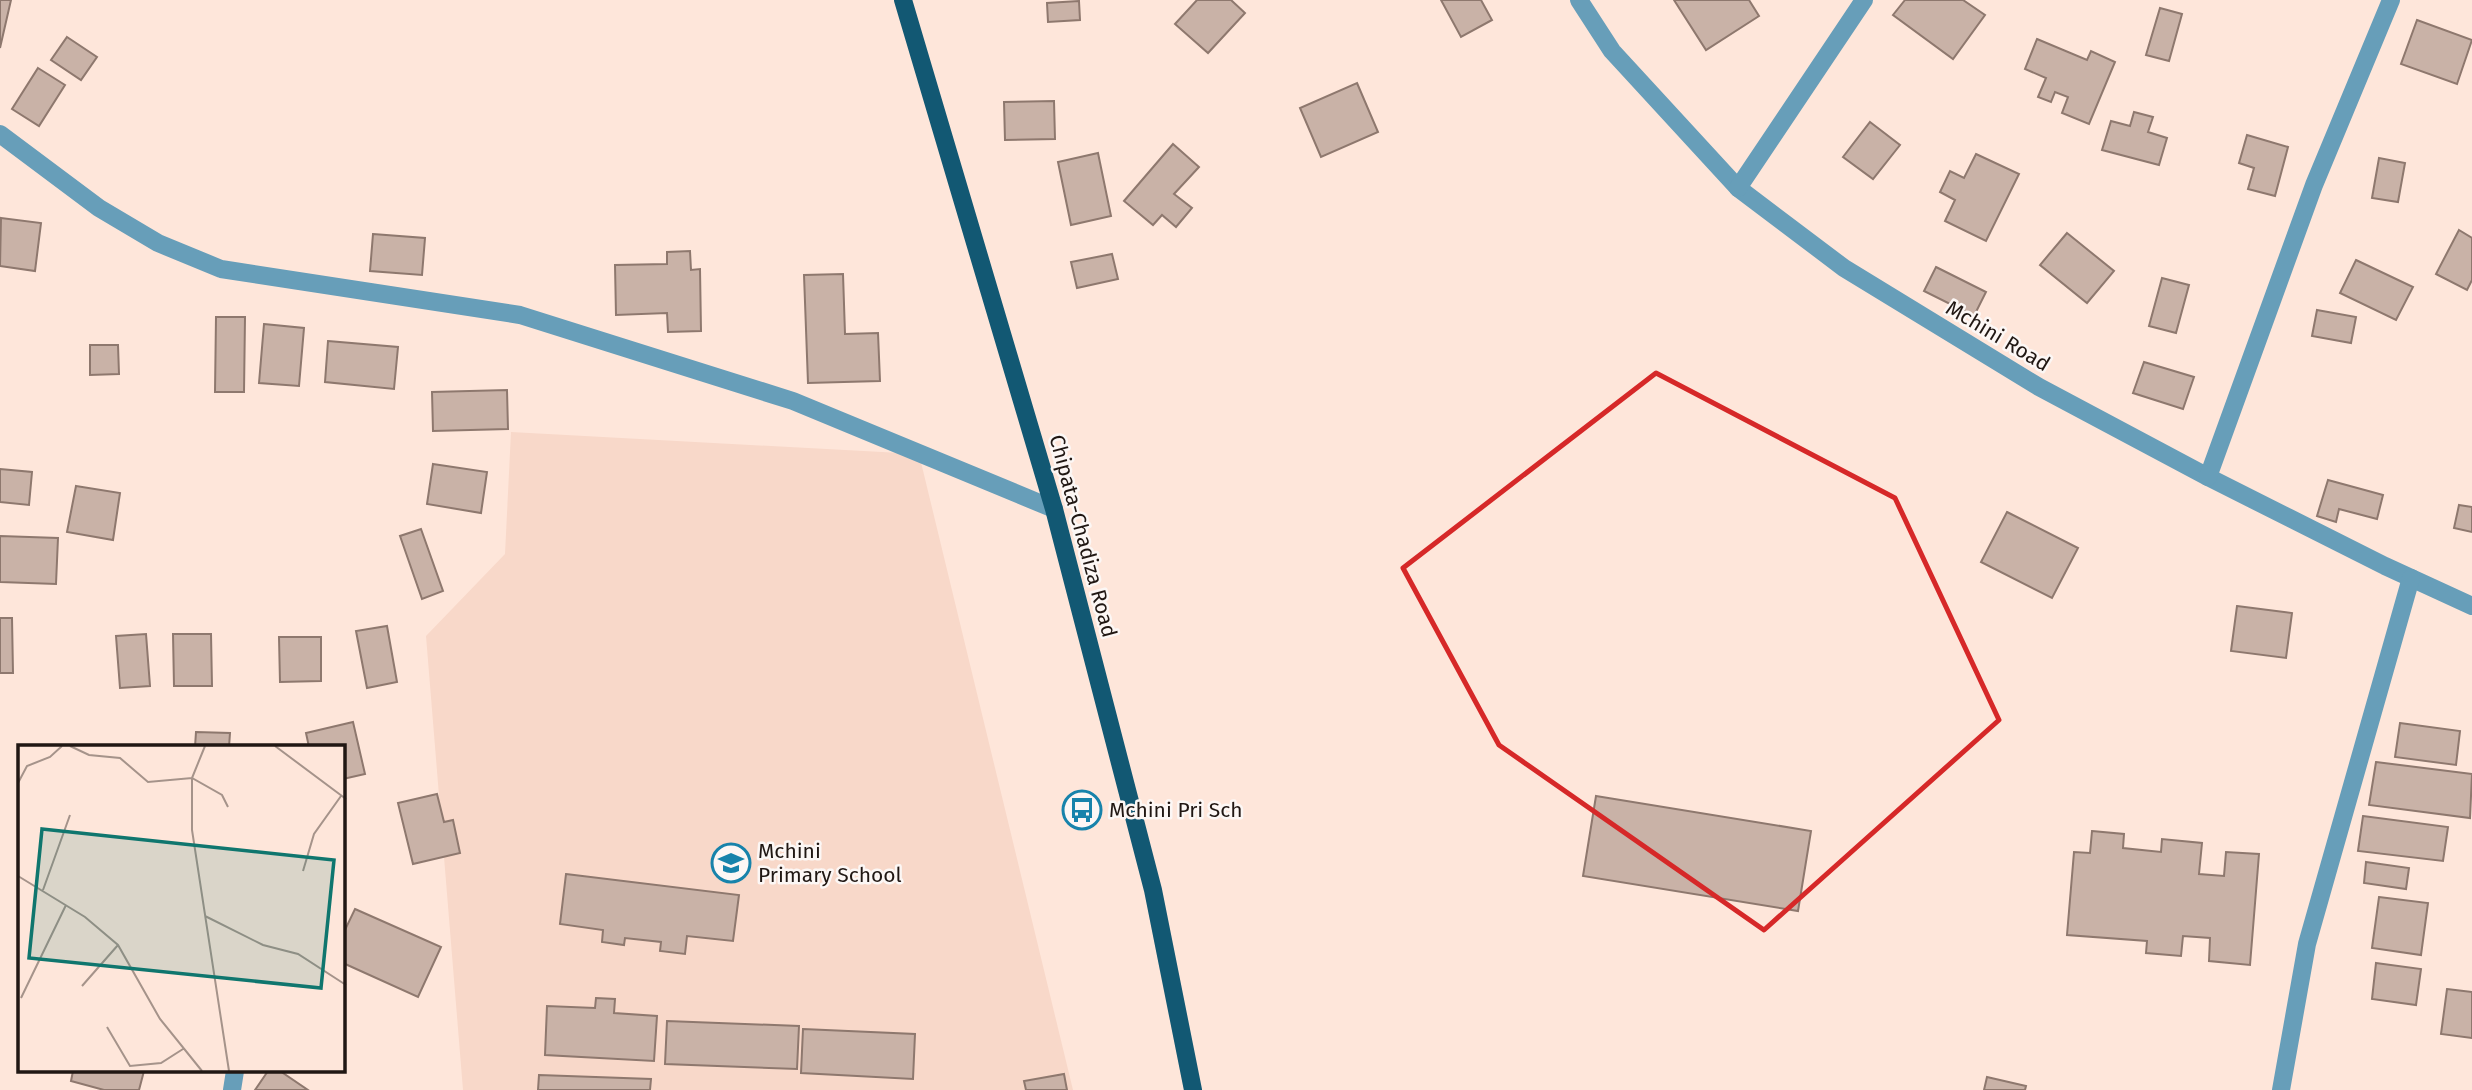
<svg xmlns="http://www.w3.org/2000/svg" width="2472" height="1090" viewBox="0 0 2472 1090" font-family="'Fira Sans',sans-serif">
<rect width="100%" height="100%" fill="#fee6da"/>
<path fill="#f8d8c9" d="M 511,432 L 919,454 L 1073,1090 L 463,1090 L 426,636 L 505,554 Z"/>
<g fill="#c9b2a7" stroke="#8e786e" stroke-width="2">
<path d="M 0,0 L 11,0 L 0,48 Z"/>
<path d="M 1197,0 L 1231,0 L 1245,13 L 1208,53 L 1175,24 Z"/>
<path d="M 1441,0 L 1481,0 L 1492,20 L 1461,37 Z"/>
<path d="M 1674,0 L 1749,0 L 1759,16 L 1706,50 Z"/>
<path d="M 1905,0 L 1963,0 L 1985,15 L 1953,59 L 1893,15 Z"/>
<path d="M 1079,1 L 1080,20 L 1048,22 L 1047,3 Z"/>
<path d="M 2160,8 L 2182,14 L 2169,61 L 2146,55 Z"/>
<path d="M 2417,20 L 2472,40 L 2457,84 L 2401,64 Z"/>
<path d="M 67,37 L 97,57 L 81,80 L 51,60 Z"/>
<path d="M 2037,39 L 2087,60 L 2091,51 L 2115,62 L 2089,124 L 2062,113 L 2068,97 L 2055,92 L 2051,102 L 2038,97 L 2046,78 L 2025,69 Z"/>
<path d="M 38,68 L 65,85 L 39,126 L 12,109 Z"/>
<path d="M 1357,83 L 1378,132 L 1321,157 L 1300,108 Z"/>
<path d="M 1054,101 L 1055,139 L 1005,140 L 1004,102 Z"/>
<path d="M 2134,112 L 2153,117 L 2148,132 L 2167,138 L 2159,165 L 2102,150 L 2111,121 L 2130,126 Z"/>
<path d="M 1870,122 L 1900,145 L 1873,179 L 1843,157 Z"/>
<path d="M 2247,135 L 2288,147 L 2275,196 L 2248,189 L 2254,168 L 2239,163 Z"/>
<path d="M 1173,144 L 1199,167 L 1174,194 L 1192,208 L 1176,227 L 1162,215 L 1153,225 L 1124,201 Z"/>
<path d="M 1098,153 L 1111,216 L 1071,225 L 1058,162 Z"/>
<path d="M 1976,154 L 2019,174 L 1986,241 L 1945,221 L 1955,200 L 1940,192 L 1950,171 L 1964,178 Z"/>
<path d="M 2379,158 L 2405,163 L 2398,202 L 2372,198 Z"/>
<path d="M 1,218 L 41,223 L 35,271 L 0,266 Z"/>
<path d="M 2459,230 L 2472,238 L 2472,280 L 2467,290 L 2436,274 Z"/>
<path d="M 2067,233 L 2114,271 L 2087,303 L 2040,265 Z"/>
<path d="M 373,234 L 425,238 L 422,275 L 370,271 Z"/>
<path d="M 690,251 L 691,270 L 700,269 L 701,331 L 668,332 L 667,313 L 616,315 L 615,265 L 667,264 L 667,252 Z"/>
<path d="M 1112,254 L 1118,279 L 1077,288 L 1071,262 Z"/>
<path d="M 2356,260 L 2413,287 L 2396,320 L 2340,293 Z"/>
<path d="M 1936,267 L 1986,292 L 1974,316 L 1924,291 Z"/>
<path d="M 843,274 L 845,334 L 878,333 L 880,381 L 808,383 L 804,275 Z"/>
<path d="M 2162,278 L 2189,285 L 2176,333 L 2149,326 Z"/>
<path d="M 2317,310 L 2356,317 L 2351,343 L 2312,336 Z"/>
<path d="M 216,317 L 245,317 L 244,392 L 215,392 Z"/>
<path d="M 264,324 L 304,328 L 299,386 L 259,383 Z"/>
<path d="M 328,341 L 398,347 L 394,389 L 325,382 Z"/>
<path d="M 90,345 L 118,345 L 119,374 L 90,375 Z"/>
<path d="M 2144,362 L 2194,377 L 2183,409 L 2133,393 Z"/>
<path d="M 507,390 L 508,429 L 433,431 L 432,392 Z"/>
<path d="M 433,464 L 487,472 L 481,513 L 427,504 Z"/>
<path d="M 0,469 L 32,472 L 29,505 L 0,502 Z"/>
<path d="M 2328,480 L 2383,495 L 2377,519 L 2339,509 L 2336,522 L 2317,516 Z"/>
<path d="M 76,486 L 120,493 L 113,540 L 67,532 Z"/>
<path d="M 2459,505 L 2472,507 L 2472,532 L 2454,528 Z"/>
<path d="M 2007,512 L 2078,548 L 2052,598 L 1981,562 Z"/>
<path d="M 421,529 L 443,591 L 422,599 L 400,536 Z"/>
<path d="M 0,536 L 58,538 L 56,584 L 0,582 Z"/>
<path d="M 2237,606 L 2292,613 L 2286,658 L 2231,651 Z"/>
<path d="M 0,618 L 12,618 L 13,673 L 0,673 Z"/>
<path d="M 387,626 L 397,682 L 367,688 L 356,631 Z"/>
<path d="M 146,634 L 150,686 L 120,688 L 116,636 Z"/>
<path d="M 173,634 L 211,634 L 212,686 L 174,686 Z"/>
<path d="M 279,637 L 321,637 L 321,681 L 280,682 Z"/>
<path d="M 353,722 L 365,774 L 343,779 L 343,747 L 309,747 L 306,733 Z"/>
<path d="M 2400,723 L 2460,731 L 2456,765 L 2395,757 Z"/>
<path d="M 196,732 L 230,733 L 229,747 L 195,747 Z"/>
<path d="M 2376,762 L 2472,774 L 2470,818 L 2369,805 Z"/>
<path d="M 437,794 L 444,822 L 453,820 L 460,853 L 413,864 L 398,803 Z"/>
<path d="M 1596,796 L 1811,831 L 1798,911 L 1583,876 Z"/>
<path d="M 2363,816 L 2448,827 L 2443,861 L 2358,851 Z"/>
<path d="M 2092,831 L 2124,834 L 2123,848 L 2161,852 L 2162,839 L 2202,843 L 2199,874 L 2224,876 L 2226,852 L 2259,854 L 2250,965 L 2209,961 L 2210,938 L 2183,936 L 2181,956 L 2146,953 L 2147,941 L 2067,935 L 2074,852 L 2090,853 Z"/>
<path d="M 2366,862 L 2409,868 L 2406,889 L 2364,883 Z"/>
<path d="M 566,874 L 739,895 L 733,941 L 687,936 L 685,954 L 660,951 L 661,942 L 625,938 L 624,945 L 602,942 L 603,930 L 560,924 Z"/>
<path d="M 2379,897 L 2428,903 L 2421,955 L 2372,948 Z"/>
<path d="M 355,909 L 441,947 L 418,997 L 343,963 L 343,934 Z"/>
<path d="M 2376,963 L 2421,969 L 2416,1005 L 2372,999 Z"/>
<path d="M 2447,989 L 2472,992 L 2472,1038 L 2441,1034 Z"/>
<path d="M 596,998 L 615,999 L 614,1013 L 657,1016 L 654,1061 L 545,1055 L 547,1006 L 595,1008 Z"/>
<path d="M 667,1021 L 799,1026 L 797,1069 L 665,1064 Z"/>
<path d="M 803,1029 L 915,1034 L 913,1079 L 801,1073 Z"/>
<path d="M 73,1071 L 144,1071 L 139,1090 L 104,1090 L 71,1081 Z"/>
<path d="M 268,1071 L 280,1071 L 308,1090 L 255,1090 Z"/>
<path d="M 1064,1074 L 1067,1090 L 1026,1090 L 1024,1081 Z"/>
<path d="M 539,1075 L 651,1079 L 650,1090 L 538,1090 Z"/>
<path d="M 1987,1077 L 2026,1086 L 2025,1090 L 1984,1090 Z"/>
</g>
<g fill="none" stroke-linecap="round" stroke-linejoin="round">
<g stroke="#679eb9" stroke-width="18">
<path d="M 1579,0 L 1612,51 L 1738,188 L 1844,268 L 2039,387 L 2208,477 L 2385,566 L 2472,606"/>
<path d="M 0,134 L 99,208 L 158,243 L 221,269 L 520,315 L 793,401 L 1054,509"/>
<path d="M 1738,188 L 1864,0"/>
<path d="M 2208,477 L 2314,185 L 2391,0"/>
<path d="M 232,1090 L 235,1071"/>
<path d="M 2281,1090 L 2307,944 L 2411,578"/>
</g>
<path stroke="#125873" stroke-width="18" d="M 903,0 L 1054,509 L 1153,890 L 1193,1090"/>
</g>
<path fill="none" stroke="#d62828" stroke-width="5" stroke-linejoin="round" d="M 1656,373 L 1895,498 L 1999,720 L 1764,930 L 1499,745 L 1403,568 Z"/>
<defs>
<symbol id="bus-ring" viewBox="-11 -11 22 22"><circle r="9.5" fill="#fcf7f5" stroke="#1783ab" stroke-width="1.5"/><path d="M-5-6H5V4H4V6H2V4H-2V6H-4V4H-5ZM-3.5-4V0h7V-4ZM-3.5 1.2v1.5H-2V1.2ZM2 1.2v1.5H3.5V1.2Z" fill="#1783ab"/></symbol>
<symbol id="school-ring" viewBox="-11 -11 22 22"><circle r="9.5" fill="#fcf7f5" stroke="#1783ab" stroke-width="1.5"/><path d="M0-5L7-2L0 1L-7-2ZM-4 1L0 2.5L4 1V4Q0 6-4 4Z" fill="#1783ab"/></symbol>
</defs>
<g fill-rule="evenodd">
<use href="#bus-ring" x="1060" y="788" width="44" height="44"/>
<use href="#school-ring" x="709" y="841" width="44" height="44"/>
</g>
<g text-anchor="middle" stroke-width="5" stroke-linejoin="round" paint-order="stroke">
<g font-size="21" fill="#201713" stroke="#fcf7f5">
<text transform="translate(1998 336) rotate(31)" y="7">Mchini Road</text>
<text transform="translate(1083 536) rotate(75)" y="7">Chipata-Chadiza Road</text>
</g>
<g font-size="21" fill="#201713" stroke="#fcf7f5" text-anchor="start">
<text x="1109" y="817">Mchini Pri Sch</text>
<text x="758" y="858">Mchini<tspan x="758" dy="24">Primary School</tspan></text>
</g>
</g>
<g transform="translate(18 745)">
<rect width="327" height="327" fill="#fee6da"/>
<path fill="none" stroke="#a5938a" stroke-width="2" d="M 52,1 L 71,10 L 102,13 L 130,37 L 174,33 L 204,50 L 210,62M 187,1 L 174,33 L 174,85 L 211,326M 257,1 L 328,54M 0,38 L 9,21 L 32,12 L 44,1M 285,126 L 296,89 L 323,51M 0,131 L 67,172 L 100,200 L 142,274 L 184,326M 25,145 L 52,70M 187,171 L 245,200 L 280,209 L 328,240M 64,241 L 100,200M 3,253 L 48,160M 89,282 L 112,321 L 143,318 L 165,304"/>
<path fill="#0f766e" fill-opacity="0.15" stroke="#0f766e" stroke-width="3.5" d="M 24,84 L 316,115 L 303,243 L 11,213 Z"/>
<rect width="327" height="327" fill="none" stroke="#201713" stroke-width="3.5"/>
</g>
</svg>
